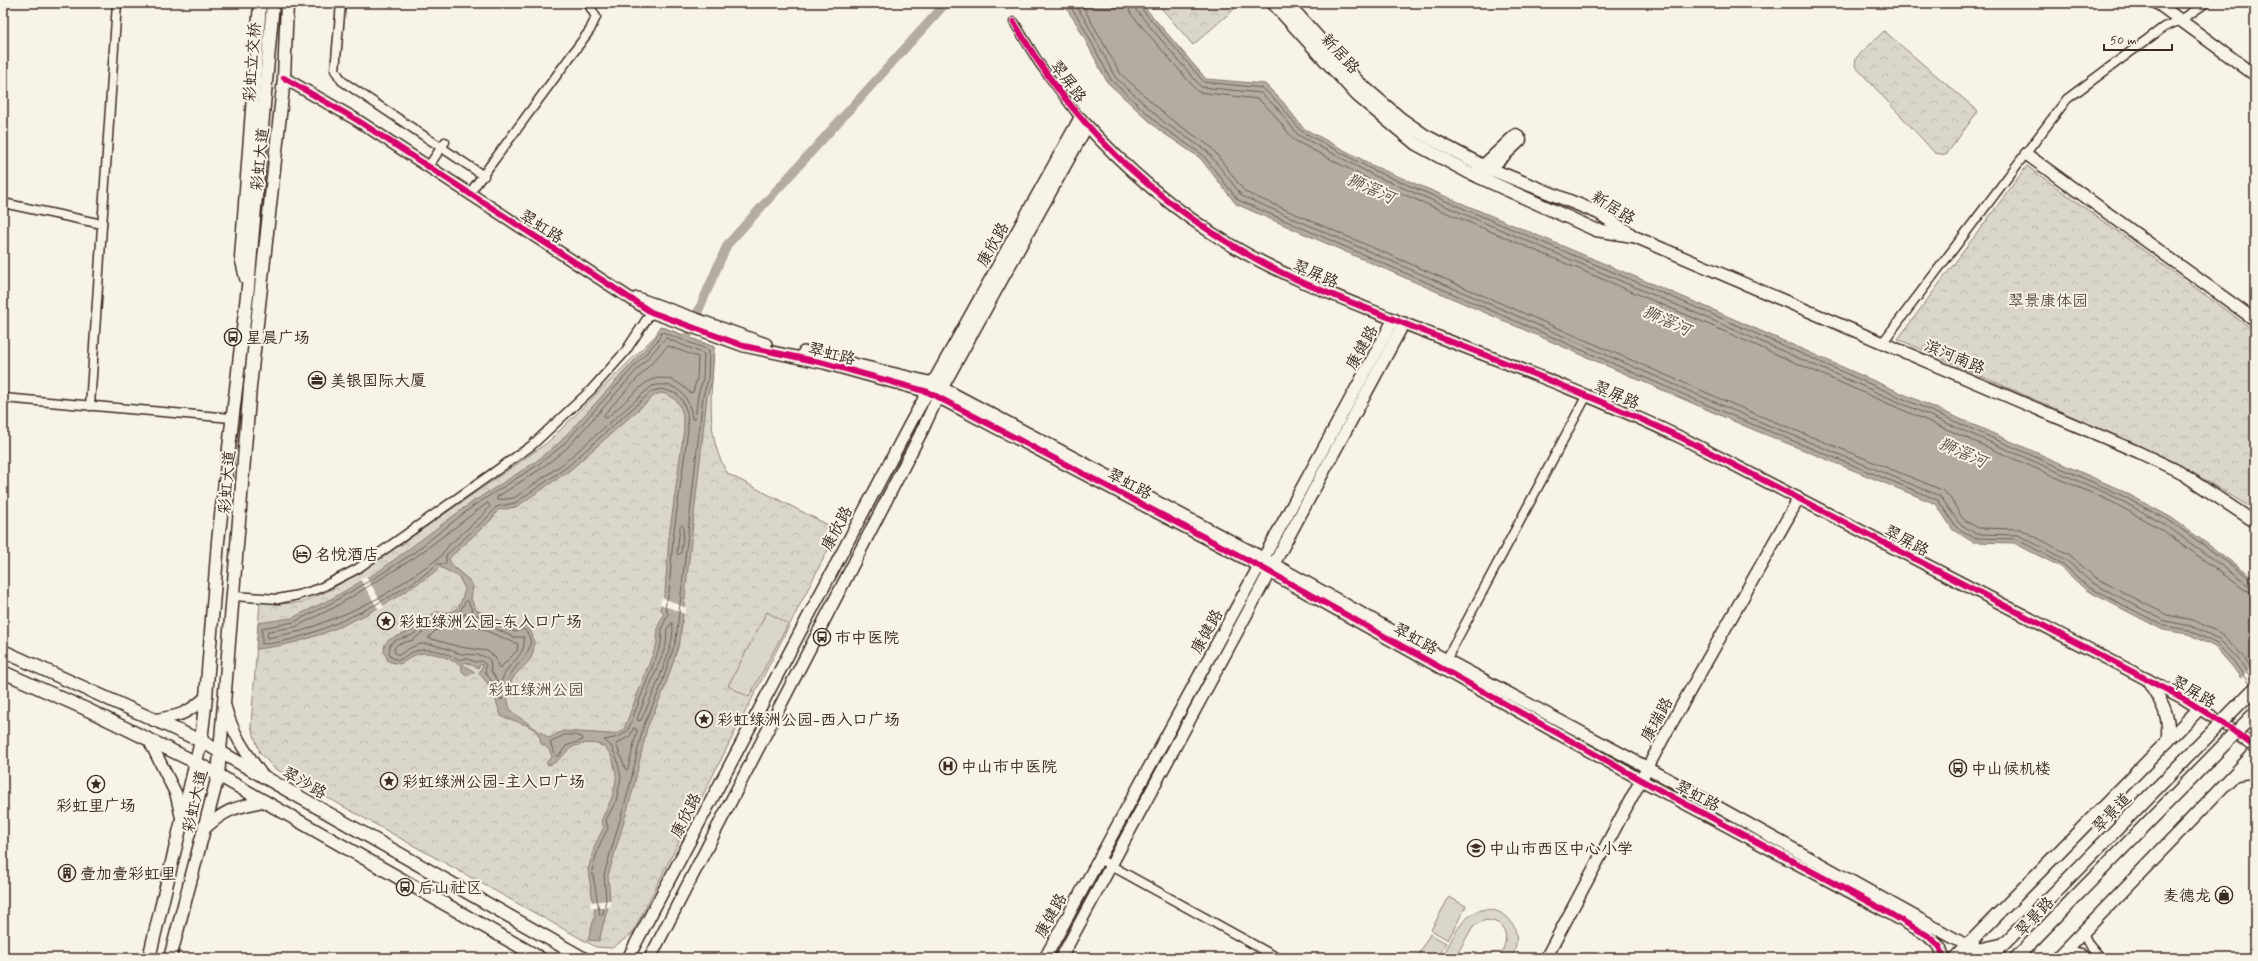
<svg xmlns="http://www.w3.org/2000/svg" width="2258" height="961" viewBox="0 0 2258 961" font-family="Mynerve,'LXGW WenKai TC',sans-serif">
<defs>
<pattern id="forest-crowns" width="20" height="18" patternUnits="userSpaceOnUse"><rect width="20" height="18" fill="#dbd6cb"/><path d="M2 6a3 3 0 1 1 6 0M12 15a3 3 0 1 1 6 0" fill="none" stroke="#bdb8ae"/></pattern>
</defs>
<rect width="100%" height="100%" fill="#f7f3e8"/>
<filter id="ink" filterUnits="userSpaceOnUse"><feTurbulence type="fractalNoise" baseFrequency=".025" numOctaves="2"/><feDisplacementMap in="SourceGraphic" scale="8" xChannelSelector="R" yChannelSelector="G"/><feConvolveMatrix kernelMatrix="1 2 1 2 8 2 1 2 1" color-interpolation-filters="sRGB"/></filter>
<g filter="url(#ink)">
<g fill="url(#forest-crowns)" stroke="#8b8074">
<path d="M 1157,3 L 1241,3 L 1193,45 Z"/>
<path d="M 1884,31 L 1978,111 L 1946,155 L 1935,153 L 1855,66 L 1856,58 Z"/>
<path d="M 2027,166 L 2255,331 L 2255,510 L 2173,461 L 1898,339 Z"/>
<path d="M 660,326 L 714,347 C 712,389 704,437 728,474 L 838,530 L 632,934 L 612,948 L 596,947 L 274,768 L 260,753 L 251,726 L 260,601 L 281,604 L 303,602 L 328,591 L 381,558 L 547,443 L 657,334 Z"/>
</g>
<g fill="#dbd6cb" stroke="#8b8074">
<path d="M 767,612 L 788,624 L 749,697 L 728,686 Z"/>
<path d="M 1449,897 L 1466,906 L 1448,940 L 1431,930 Z"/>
<path d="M 1486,909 C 1513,911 1524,935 1511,958 L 1499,958 C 1508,942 1511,922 1486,920 L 1473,926 L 1455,958 L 1442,958 C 1453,938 1461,913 1486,909 Z"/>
<path d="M 1430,934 L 1446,943 L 1438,958 L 1417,958 Z"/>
</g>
<g fill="#b4aca0" stroke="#84786c" fill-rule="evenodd">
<path d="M 1063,3 L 1141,3 L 1206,79 L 1265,84 L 1283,102 L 1303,128 L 1376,167 L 1702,305 L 2119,489 L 2172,518 L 2255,579 L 2255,698 L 2232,666 L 2215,647 L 2188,634 L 2163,630 L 2086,590 L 2061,567 L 2014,543 L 1973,542 L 1953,530 L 1936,504 L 1747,427 L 1236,204 L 1200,158 L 1159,130 L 1107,82 L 1078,26 Z"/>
<path d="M 660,326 L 714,347 L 712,381 L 707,397 L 680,641 L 664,690 L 647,728 L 633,790 L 608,876 L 610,899 L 599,941 L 588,940 L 595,915 L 588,870 L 595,845 L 604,827 L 601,821 C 608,807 614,795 616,780 C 617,775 615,770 614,765 C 610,743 594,740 575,746 C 563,751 561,763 548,765 L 546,763 L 552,757 C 551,751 547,746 541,744 C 540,724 517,723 501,716 L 492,689 L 479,673 L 483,665 L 480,664 L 478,668 L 465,662 L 463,665 L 475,672 L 467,676 L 462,671 L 461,665 C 448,658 428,648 413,656 C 408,659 405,662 399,664 L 388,661 C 376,637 395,639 408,632 C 419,628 426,617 436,612 C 458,614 459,609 465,589 L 459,577 L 440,567 C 432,575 422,581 412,587 C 367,617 312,644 256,649 L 258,623 L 292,618 L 331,599 L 379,571 L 471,503 L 534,463 L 559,443 L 656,337 ZM 661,393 C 681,397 683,411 684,429 L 669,537 L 665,592 L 660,609 L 664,613 L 658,627 L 657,643 L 624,729 L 617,734 L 610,734 L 563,731 L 549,738 L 512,712 C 505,701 507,684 516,674 C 521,669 527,664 531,658 C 536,646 535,632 524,624 L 517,629 L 476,610 L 471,599 L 473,586 L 469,580 L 451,565 L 449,558 L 491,520 L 498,510 L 516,507 L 570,470 L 655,395 Z"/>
</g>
<g fill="#f7f3e8">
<path d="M 366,576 L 384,607 L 379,610 L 360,579 Z"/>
<path d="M 662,597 L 686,608 L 685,614 L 660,604 Z"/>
<path d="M 2255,664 L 2255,700 L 2251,698 L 2239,680 Z"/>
<path d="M 611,900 L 610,907 L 591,908 L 590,902 Z"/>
</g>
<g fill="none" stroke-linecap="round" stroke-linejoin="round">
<g stroke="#6b5e52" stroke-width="1">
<path d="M 1068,3 L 1082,24 L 1111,80 L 1162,127 L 1203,155 L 1238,200 L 1749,423 L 1938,500 L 1956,527 L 1974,538 L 2016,539 L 2063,564 L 2088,587 L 2164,626 L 2189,630 L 2217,644 L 2235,663 L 2249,684"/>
<path d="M 1074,3 L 1086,21 L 1115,77 L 1165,123 L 1207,151 L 1242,196 L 1751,418 L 1940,496 L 1959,523 L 1976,534 L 2018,535 L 2066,560 L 2091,582 L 2165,621 L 2191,626 L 2219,639 L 2239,660 L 2253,681"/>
<path d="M 1081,3 L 1120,73 L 1169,118 L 1211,147 L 1245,192 L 1753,413 L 1942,490 L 1949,496 L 1963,519 L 1978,528 L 2020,529 L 2070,555 L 2094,577 L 2167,615 L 2193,620 L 2222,634 L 2243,656 L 2255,673"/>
<path d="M 1127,3 L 1131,14 L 1198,92 L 1258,99 L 1272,112 L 1294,140 L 1370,180 L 1696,319 L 2112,502 L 2164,531 L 2245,590 L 2255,593"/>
<path d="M 1133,3 L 1136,10 L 1201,87 L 1261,93 L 1277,108 L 1298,135 L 1373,175 L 1698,314 L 2115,497 L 2167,526 L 2248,585 L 2255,587"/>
<path d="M 1138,3 L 1140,7 L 1204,82 L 1263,88 L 1280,105 L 1301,131 L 1375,171 L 1700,309 L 2117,493 L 2170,521 L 2255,582"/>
<path d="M 662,332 L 709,350 L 708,380 L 703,396 L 676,640 L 660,689 L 643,727 L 629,789 L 604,875 L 606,899 L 603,914 L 600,916 L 592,870 L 599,846 L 608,828 L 606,820 L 616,801 L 621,778 L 617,759 L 611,746 L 604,740 L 619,737 L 628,730 L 661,644 L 662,628 L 668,614 L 665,607 L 669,592 L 673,538 L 684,460 L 688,429 L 687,412 L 682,400 L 677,394 L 662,389 L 652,391 L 567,467 L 515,503 L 496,507 L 488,517 L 446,555 L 446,564 L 437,564 C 407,593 304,645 262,644 L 262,628 L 294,622 L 333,602 L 381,574 L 412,554 L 473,506 L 536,466 L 562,446 L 658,340 Z"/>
<path d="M 666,338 L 704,354 L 703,379 L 698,395 L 695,419 L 692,419 C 690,396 676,380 652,386 L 564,463 L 514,498 L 497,500 L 497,497 L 539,470 L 566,449 Z"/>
<path d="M 668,346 L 698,357 L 697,378 L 693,392 L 690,393 C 679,380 660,372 644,384 L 607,418 L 605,418 L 604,415 Z"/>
<path d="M 488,503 L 490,506 L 484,514 L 449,545 L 439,558 L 383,596 L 347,613 L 302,631 L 267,638 L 268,631 L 295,627 L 335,607 L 414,558 Z"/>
<path d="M 682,525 L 684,527 L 681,553 L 678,555 L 677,553 L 680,527 Z"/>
<path d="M 468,601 L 474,614 L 515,632 L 524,629 C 541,647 519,660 511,674 C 505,682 506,692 502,700 L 500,699 L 496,687 L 485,672 L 486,665 L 482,661 L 475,662 L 466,658 L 460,660 C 446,653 429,646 413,652 C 408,653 405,658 399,660 L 392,658 L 389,653 L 390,645 C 396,638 402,639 410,636 C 419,632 426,622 435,617 C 449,610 454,626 465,602 Z"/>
<path d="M 465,614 L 513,637 L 524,637 C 526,654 515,658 507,670 C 504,674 503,678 501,682 L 498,682 L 491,671 L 490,660 C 482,652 466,656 458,653 C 447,649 434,643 422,644 C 412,646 407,650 399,655 L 395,653 L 394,648 L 398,644 L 413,640 L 434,623 C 446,617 451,626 465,614 Z"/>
<path d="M 465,622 L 518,644 L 517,651 L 499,669 L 495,657 L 487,651 L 460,647 L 428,638 L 439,627 L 455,627 Z"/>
<path d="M 672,623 C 679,639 649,703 641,720 L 638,721 L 637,719 L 666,645 L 667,629 Z"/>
<path d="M 634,728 L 637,730 L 628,769 L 626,770 L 616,744 L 630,736 Z"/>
<path d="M 575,735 L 582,737 L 583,740 L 566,746 L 559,756 L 556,756 L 550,743 L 564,735 Z"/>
</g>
<path stroke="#b4aca0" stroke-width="9" d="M 687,337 L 727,245 L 946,3"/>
<defs>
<g id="minor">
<path d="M 341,3 L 335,70 L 342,81 L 484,176"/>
<path d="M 1014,22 L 1039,63 L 1080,118"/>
<path d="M 428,167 L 445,142"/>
<path d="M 469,194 L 590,30 L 596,17 L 588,3"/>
<path d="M 3,203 L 102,224"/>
<path d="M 1883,342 L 2067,99 L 2164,27 L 2181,20 L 2206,3"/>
<path d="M 3,398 L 231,418"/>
<path d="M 90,406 L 117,3"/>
<path d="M 233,596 L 278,599 L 298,595 L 318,589 L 357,569 L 531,446 L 591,390 L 625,352 L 654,308"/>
<path d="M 1446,660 L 1587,395"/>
<path d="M 1099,859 L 1278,958"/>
<path d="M 2083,933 L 2089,945 L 2100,958"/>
<path d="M 2065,951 L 2080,954 L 2087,958"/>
</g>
<g id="tertiary">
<path d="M 2157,3 L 2255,75"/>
<path d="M 284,78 L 357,120 L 651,312 L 744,346 L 824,363 L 928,392 L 1259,566 L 1641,780 L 1880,908 L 1927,935 L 1940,947 L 1944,958"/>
<path d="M 2026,154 L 2255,320"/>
<path d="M 1633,236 L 2138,452 L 2178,471 L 2255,522"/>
<path d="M 637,298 L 766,344"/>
<path d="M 804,352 L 933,383 L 1263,558 L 1400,635 L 1648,768 L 1968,946 L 1980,949 L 2003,944"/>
<path d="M 225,706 C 232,733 246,753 262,775"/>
<path d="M 153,720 C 179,716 186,715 206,697"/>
<path d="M 150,742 L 176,794 L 182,820"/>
<path d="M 204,829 C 227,808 235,808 265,801"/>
<path d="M 628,958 L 911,422 L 1080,118 C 1124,167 1174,211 1231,245 C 1283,276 1339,297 1395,320 C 1492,358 1590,394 1684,439 L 2183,698 L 2227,726 L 2255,747"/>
<path d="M 650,958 L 922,431 L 942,388 L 1087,126"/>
<path d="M 1045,958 L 1394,319"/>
<path d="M 1061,958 L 1404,323"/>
<path d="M 1546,958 L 1666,733 L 1799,498"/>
</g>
<g id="secondary">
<path d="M 1273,3 L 1358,96 L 1416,144 L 1468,172 L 1596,230 L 1633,236"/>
<path d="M 1287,3 L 1358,82 L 1401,119 L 1424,135 L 1483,166 L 1599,213 L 1629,233"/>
<path d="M 1478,171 L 1516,135 L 1520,140 L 1484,174"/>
<path d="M 246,278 L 241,257 L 260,3"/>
<path d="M 3,651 L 201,741 L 583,958"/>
<path d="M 3,672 L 86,709 L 197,763 L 540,958"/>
<path d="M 2148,680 C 2161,701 2172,716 2167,742"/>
<path d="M 2236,774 L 2255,771"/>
<path d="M 149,958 L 201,741 L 206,697 L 218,541 L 248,287 L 273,3"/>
<path d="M 170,958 L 218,776 L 250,387 L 284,78 L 287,3"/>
<path d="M 1955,958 L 2200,708"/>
<path d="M 1990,958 L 2061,886"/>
<path d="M 2016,958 L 2076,896"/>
<path d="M 2058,958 L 2255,753"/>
</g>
</defs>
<use href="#minor" stroke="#3b2a1e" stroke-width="11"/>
<use href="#tertiary" stroke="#3b2a1e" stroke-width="14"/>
<use href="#secondary" stroke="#3b2a1e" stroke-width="15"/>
<use href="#minor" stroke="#f7f3e8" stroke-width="8"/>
<use href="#tertiary" stroke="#f7f3e8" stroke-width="11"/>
<use href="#secondary" stroke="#f7f3e8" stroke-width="12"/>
<defs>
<g id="secondary-bridge">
<path d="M 2061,886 L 2255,688"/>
<path d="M 2076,896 L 2255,713"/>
</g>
</defs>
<use href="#secondary-bridge" stroke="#3b2a1e" stroke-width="15" stroke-linecap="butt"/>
<use href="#secondary-bridge" stroke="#f7f3e8" stroke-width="12"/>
<defs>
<g id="cycleway">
<path d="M 1014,22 C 1071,123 1153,201 1254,258 C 1299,284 1348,300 1395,320 C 1492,358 1590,394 1684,439 L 2183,698 L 2227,726 L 2255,747"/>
<path d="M 284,78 L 357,120 L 651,312 L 744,346 L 824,363 L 928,392 L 1259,566 L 1641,780 L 1880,908 L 1927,935 L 1940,947 L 1944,958"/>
</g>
</defs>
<use href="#cycleway" stroke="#f7f3e8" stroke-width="8"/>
<use href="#cycleway" stroke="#d6006c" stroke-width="6"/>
</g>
</g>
<defs>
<symbol id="bus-ring" viewBox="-11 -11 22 22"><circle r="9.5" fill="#f7f3e8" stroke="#3b2a1e" stroke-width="1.5"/><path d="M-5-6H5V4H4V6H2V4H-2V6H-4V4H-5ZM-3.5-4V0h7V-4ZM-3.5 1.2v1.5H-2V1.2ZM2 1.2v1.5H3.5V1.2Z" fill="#3b2a1e"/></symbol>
<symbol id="office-ring" viewBox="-11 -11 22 22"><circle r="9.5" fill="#f7f3e8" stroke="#3b2a1e" stroke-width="1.5"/><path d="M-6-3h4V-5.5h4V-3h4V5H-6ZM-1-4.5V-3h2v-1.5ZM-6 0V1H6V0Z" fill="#3b2a1e"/></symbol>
<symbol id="hotel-ring" viewBox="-11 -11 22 22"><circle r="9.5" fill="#f7f3e8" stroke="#3b2a1e" stroke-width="1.5"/><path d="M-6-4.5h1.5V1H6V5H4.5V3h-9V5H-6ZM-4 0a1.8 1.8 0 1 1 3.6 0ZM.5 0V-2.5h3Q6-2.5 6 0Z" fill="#3b2a1e"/></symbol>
<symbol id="sight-ring" viewBox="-11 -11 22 22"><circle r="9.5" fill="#f7f3e8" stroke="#3b2a1e" stroke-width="1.5"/><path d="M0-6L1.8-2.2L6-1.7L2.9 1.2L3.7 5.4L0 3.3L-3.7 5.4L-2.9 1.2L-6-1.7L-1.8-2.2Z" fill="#3b2a1e"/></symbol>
<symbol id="hospital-ring" viewBox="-11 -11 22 22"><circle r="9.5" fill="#f7f3e8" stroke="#3b2a1e" stroke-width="1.5"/><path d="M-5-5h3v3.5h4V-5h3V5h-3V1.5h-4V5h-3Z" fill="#3b2a1e"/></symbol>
<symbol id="school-ring" viewBox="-11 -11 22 22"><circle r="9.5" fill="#f7f3e8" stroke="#3b2a1e" stroke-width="1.5"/><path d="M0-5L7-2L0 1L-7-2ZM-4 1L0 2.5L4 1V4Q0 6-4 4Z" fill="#3b2a1e"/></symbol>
<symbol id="building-ring" viewBox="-11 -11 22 22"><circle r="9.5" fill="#f7f3e8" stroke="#3b2a1e" stroke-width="1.5"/><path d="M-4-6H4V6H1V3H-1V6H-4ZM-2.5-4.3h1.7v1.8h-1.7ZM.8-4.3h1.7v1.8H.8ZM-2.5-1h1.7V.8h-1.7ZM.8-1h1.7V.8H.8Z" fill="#3b2a1e"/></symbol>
<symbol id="shop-ring" viewBox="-11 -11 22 22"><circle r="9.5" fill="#f7f3e8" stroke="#3b2a1e" stroke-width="1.5"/><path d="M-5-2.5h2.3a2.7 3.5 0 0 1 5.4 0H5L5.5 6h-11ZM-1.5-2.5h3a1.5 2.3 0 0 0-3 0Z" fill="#3b2a1e"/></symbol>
</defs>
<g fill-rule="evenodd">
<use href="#bus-ring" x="223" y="327" width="20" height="20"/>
<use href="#office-ring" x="307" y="370" width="20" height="20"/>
<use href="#hotel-ring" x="292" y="544" width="20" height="20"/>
<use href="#sight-ring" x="376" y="611" width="20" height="20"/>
<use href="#bus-ring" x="812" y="627" width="20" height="20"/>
<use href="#sight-ring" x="694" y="709" width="20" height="20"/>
<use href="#hospital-ring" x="938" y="756" width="20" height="20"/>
<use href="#bus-ring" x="1948" y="758" width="20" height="20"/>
<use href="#sight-ring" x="379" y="771" width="20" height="20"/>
<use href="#sight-ring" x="86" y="774" width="20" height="20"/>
<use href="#school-ring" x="1466" y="838" width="20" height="20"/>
<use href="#building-ring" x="57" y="863" width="20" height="20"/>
<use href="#bus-ring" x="395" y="877" width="20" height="20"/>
<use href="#shop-ring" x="2214" y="885" width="20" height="20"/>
</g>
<g text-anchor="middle" stroke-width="4" stroke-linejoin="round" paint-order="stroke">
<g font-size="16" fill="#3b2a1e" stroke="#f7f3e8">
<text transform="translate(1341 53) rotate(47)" y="6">新居路</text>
<text transform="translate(251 62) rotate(-86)" y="6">彩虹立交桥</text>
<text transform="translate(1069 81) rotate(53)" y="6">翠屏路</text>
<text transform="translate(259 159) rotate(-84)" y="6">彩虹大道</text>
<text transform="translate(1614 207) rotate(32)" y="6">新居路</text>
<text transform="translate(542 226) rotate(32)" y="6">翠虹路</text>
<text transform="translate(992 244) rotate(-61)" y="6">康欣路</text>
<text transform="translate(1316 273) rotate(23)" y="6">翠屏路</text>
<text transform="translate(1361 347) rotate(-61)" y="6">康健路</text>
<text transform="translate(832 353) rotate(14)" y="6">翠虹路</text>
<text transform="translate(1955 356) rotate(23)" y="6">滨河南路</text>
<text transform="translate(1617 394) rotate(23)" y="6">翠屏路</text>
<text transform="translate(226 482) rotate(-85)" y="6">彩虹大道</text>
<text transform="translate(1130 483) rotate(28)" y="6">翠虹路</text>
<text transform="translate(836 528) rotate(-62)" y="6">康欣路</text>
<text transform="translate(1907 540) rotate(28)" y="6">翠屏路</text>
<text transform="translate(1206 631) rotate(-61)" y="6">康健路</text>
<text transform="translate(1416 638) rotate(29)" y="6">翠虹路</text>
<text transform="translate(2194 691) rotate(30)" y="6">翠屏路</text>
<text transform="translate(1656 719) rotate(-61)" y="6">康瑞路</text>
<text transform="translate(305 782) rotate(29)" y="6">翠沙路</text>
<text transform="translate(1698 795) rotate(28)" y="6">翠虹路</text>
<text transform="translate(194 801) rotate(-77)" y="6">彩虹大道</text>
<text transform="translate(2111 812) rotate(-46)" y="6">翠景道</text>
<text transform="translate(685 815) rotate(-63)" y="6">康欣路</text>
<text transform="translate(1050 915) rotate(-61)" y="6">康健路</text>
<text transform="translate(2034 916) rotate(-46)" y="6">翠景路</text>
</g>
<g font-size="16" fill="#5b4c41" stroke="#f7f3e8">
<text x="2048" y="306">翠景康体园</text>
<text x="536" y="695">彩虹绿洲公园</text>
</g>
<g font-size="16" fill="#3b2a1e" stroke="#f7f3e8" text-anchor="start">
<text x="246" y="343">星晨广场</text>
<text x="330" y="386">美银国际大厦</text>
<text x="315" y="560">名悦酒店</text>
<text x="399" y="627">彩虹绿洲公园-东入口广场</text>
<text x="835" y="643">市中医院</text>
<text x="717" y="725">彩虹绿洲公园-西入口广场</text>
<text x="961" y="772">中山市中医院</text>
<text x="1971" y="774">中山候机楼</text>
<text x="402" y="787">彩虹绿洲公园-主入口广场</text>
<text x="96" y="811" text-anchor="middle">彩虹里广场</text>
<text x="1489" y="854">中山市西区中心小学</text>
<text x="80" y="879">壹加壹彩虹里</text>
<text x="418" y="893">后山社区</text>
<text x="2211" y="901" text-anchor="end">麦德龙</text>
</g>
<g font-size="17" font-style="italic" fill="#5f5145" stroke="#f7f3e8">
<text transform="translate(1371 188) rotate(24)" y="6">狮滘河</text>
<text transform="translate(1667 320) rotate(24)" y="6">狮滘河</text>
<text transform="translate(1963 452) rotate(24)" y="6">狮滘河</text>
</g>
</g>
<rect width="2258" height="961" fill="none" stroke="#f7f3e8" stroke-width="16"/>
<rect x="8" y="8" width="2242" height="945" fill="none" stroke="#3b2a1e" stroke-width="1.5" filter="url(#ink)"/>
<path d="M2104 44v6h68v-6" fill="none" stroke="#3b2a1e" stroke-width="2"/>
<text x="2110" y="44" font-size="12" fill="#3b2a1e" stroke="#f7f3e8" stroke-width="3" paint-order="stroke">50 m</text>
</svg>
